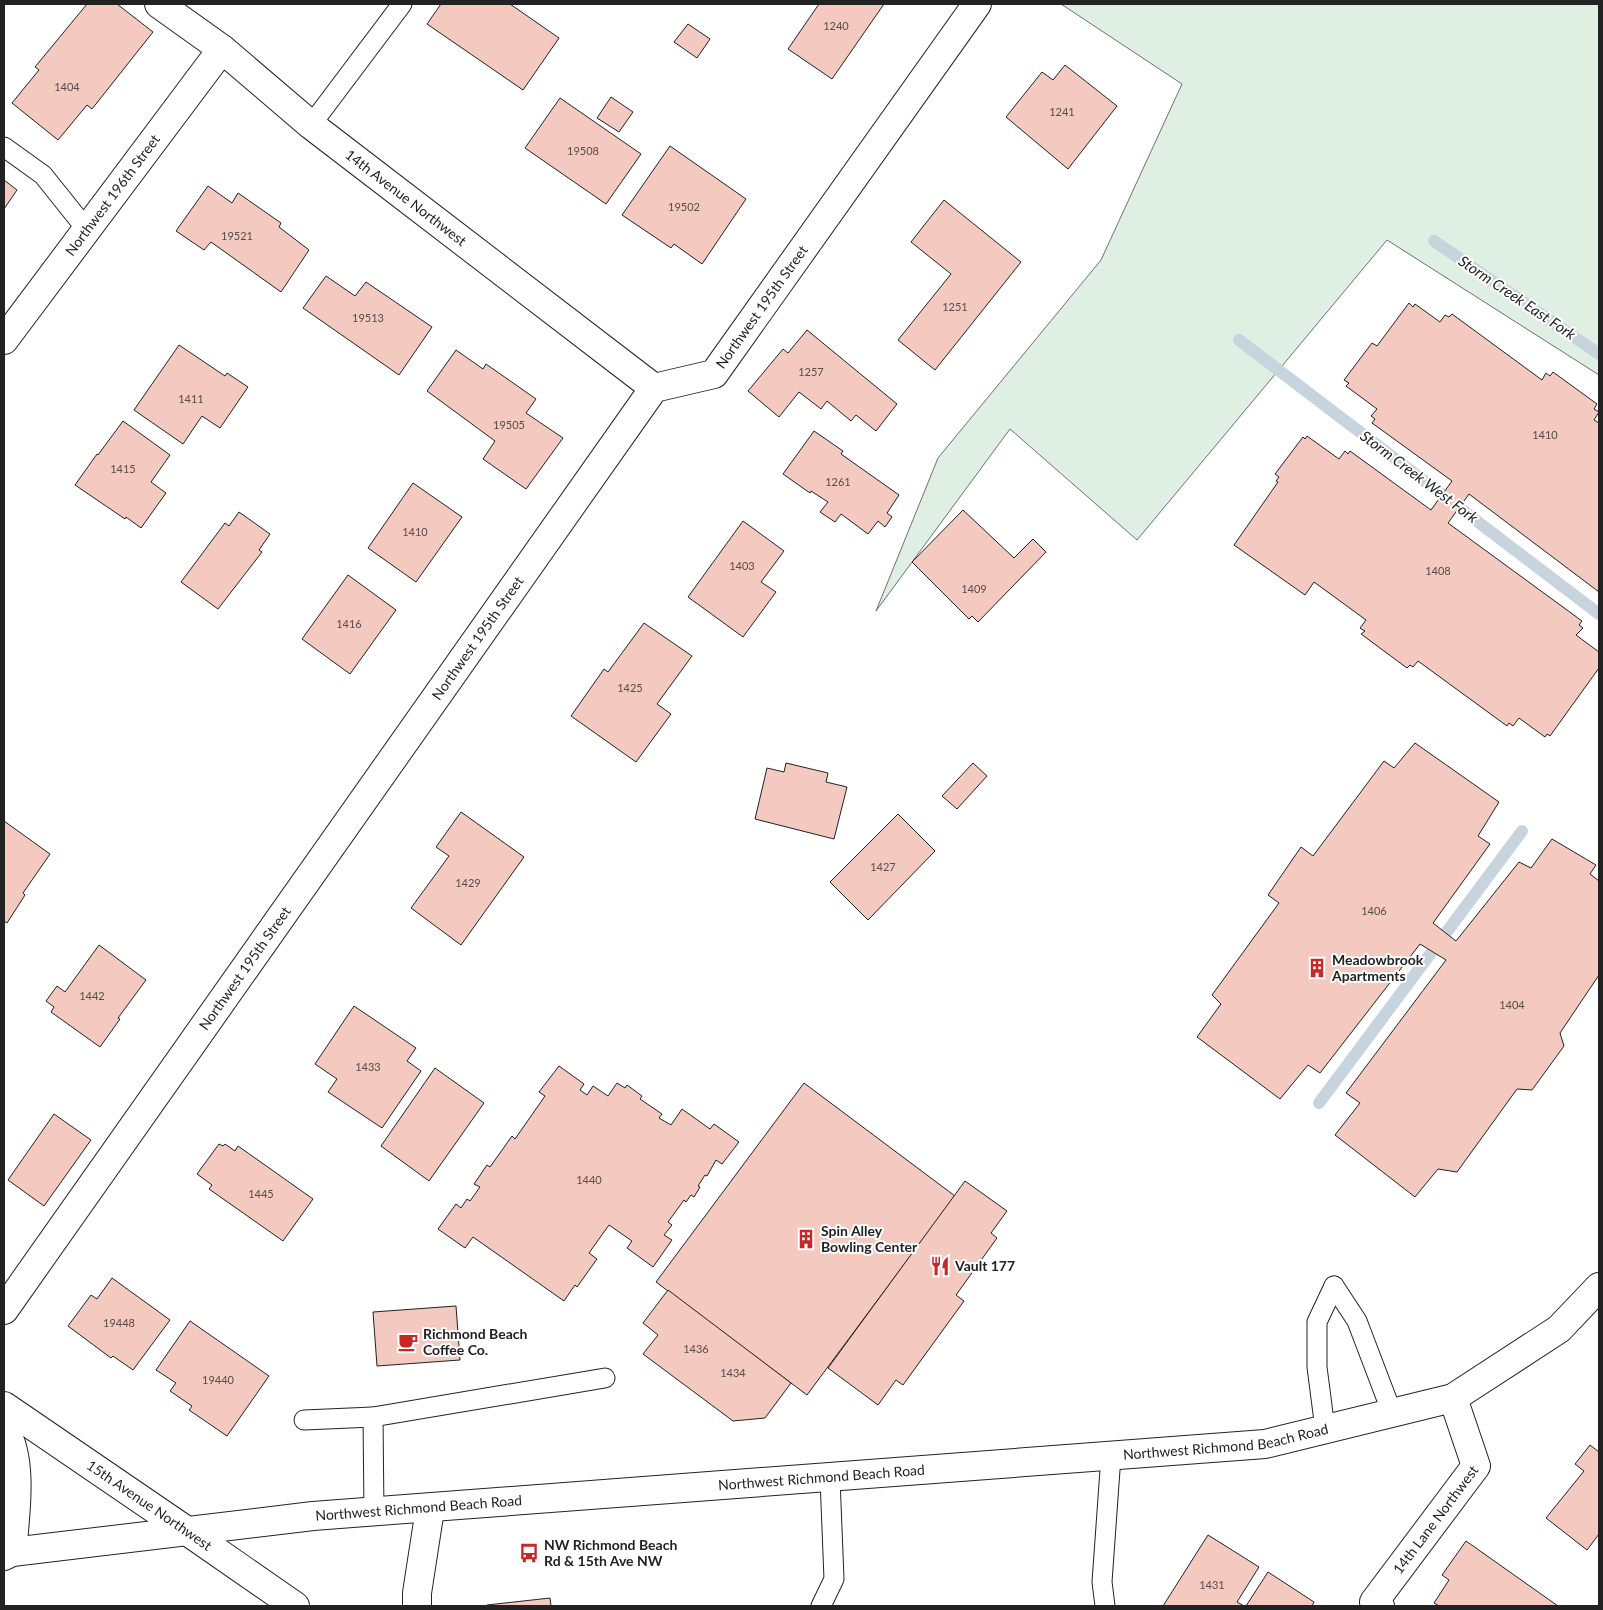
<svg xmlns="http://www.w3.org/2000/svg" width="1603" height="1610" viewBox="0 0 1603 1610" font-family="Lato,sans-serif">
<rect width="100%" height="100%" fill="#fff"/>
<path fill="#e0efe3" stroke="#6f6f6f" d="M 1061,4 L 1599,4 L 1599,375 L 1387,240 L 1137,540 L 1010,429 L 876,611 L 938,458 L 1101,260 L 1182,84 Z"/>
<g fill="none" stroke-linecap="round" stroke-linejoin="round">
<g stroke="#c7d3dd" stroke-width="12">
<path d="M 1434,241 L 1599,354"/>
<path d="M 1239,340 L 1599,614"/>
<path d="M 1319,1103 L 1522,831"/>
</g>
</g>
<g fill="#f3c9c0" stroke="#222">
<path d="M 87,4 L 117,4 L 153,32 L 92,109 L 87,105 L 58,140 L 12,103 L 39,70 L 35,67 Z"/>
<path d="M 441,4 L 510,4 L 559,38 L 523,90 L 427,24 Z"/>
<path d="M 819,4 L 884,4 L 832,79 L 788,49 Z"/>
<path d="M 688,24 L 710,39 L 697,58 L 674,42 Z"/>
<path d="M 1065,65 L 1117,106 L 1068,169 L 1006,117 L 1042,72 L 1053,80 Z"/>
<path d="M 611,97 L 633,112 L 619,132 L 597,118 Z"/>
<path d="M 560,98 L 641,154 L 606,204 L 525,148 Z"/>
<path d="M 670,146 L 746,199 L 702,264 L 674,244 L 671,248 L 622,215 Z"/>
<path d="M 4,180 L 17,190 L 4,209 Z"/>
<path d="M 208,186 L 232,203 L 238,193 L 281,223 L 279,227 L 309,250 L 281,292 L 211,242 L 204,250 L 176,231 Z"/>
<path d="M 944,200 L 1021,262 L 935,370 L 898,340 L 951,274 L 911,242 Z"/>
<path d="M 326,276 L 355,296 L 366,282 L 432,327 L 399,375 L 303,308 Z"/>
<path d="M 1409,303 L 1413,307 L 1415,304 L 1440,322 L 1445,315 L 1449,317 L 1452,314 L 1542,380 L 1546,373 L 1550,376 L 1553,372 L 1597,404 L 1594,409 L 1599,412 L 1594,420 L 1599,423 L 1599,592 L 1469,494 L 1448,523 L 1582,621 L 1579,625 L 1583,628 L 1576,635 L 1599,652 L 1599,668 L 1550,736 L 1547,734 L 1545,737 L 1519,718 L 1513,726 L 1509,723 L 1507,726 L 1418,661 L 1413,667 L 1410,665 L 1407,668 L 1361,634 L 1365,631 L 1360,628 L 1366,620 L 1314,582 L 1305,595 L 1234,545 L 1278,482 L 1276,481 L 1279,477 L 1275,474 L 1303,437 L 1305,439 L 1307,436 L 1339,459 L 1345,451 L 1348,454 L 1350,451 L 1431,510 L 1452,481 L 1372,423 L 1375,419 L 1371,416 L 1377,409 L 1346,386 L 1349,383 L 1344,380 L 1372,343 L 1377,346 Z"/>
<path d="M 807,330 L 897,404 L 876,431 L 856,415 L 851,421 L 827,401 L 821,409 L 799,392 L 779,417 L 748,391 L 783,349 L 788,353 Z"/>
<path d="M 179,345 L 225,376 L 227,373 L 248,387 L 220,428 L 202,416 L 183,444 L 134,410 Z"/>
<path d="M 456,350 L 483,369 L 486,364 L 536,399 L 526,413 L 563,438 L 526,489 L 483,459 L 495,441 L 427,391 Z"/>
<path d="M 123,421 L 170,455 L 151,482 L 166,493 L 141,528 L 126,517 L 125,519 L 75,485 L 97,454 L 98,455 Z"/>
<path d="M 814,431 L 843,451 L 841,454 L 899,495 L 887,513 L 892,517 L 885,527 L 878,521 L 868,534 L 841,514 L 835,522 L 820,512 L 828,502 L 811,491 L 810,493 L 783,474 Z"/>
<path d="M 413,483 L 462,517 L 416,582 L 368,548 Z"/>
<path d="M 963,510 L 1014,558 L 1033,539 L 1046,552 L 978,622 L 972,616 L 969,619 L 912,562 Z"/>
<path d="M 239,512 L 270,534 L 259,550 L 262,552 L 218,609 L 181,582 L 225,523 L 229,526 Z"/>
<path d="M 743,521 L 784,551 L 761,582 L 776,592 L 743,637 L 688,597 Z"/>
<path d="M 348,575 L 396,610 L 350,674 L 302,639 Z"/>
<path d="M 644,623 L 692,656 L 657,704 L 671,714 L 636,762 L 571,716 L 604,669 L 608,672 Z"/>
<path d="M 1415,743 L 1499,802 L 1478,836 L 1490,844 L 1433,923 L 1456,941 L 1519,862 L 1531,868 L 1552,839 L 1596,865 L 1590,874 L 1599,881 L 1599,975 L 1560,1033 L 1564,1046 L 1532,1090 L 1517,1089 L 1457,1172 L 1438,1169 L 1415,1197 L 1335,1135 L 1360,1103 L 1346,1093 L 1446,960 L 1420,944 L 1320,1073 L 1308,1065 L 1280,1099 L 1197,1037 L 1221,1004 L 1212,995 L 1279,903 L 1268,895 L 1301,847 L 1313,856 L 1384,761 L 1394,768 Z"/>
<path d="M 786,763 L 828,773 L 826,782 L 847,787 L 834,839 L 755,819 L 767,768 L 784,772 Z"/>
<path d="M 973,763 L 987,776 L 957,809 L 942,796 Z"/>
<path d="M 461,812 L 524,857 L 461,945 L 411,908 L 449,856 L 436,847 Z"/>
<path d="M 898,814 L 935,851 L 868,920 L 830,882 Z"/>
<path d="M 4,821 L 50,854 L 23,893 L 25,895 L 7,923 L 4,921 Z"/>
<path d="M 99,945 L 146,980 L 118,1018 L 120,1019 L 100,1047 L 51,1012 L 54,1007 L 46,1001 L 57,986 L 65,992 Z"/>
<path d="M 354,1006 L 416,1048 L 407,1061 L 421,1071 L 382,1128 L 328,1092 L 337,1079 L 315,1064 Z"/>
<path d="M 559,1066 L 584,1084 L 580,1090 L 587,1095 L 593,1086 L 608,1096 L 617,1083 L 625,1088 L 627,1085 L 642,1096 L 640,1099 L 662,1114 L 659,1118 L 671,1125 L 682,1109 L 710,1129 L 714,1124 L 739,1142 L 722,1164 L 716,1160 L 707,1176 L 705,1175 L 698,1186 L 700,1187 L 694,1197 L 691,1195 L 686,1202 L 684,1200 L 668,1222 L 672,1225 L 664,1235 L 672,1240 L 653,1267 L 627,1248 L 632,1241 L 609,1225 L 589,1253 L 597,1259 L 577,1287 L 575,1285 L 564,1301 L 473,1237 L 465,1248 L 438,1229 L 456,1204 L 461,1208 L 467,1199 L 470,1201 L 480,1187 L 474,1184 L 487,1165 L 490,1167 L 512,1136 L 515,1139 L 545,1096 L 539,1092 Z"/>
<path d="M 435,1068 L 484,1103 L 429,1181 L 381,1146 Z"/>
<path d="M 804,1083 L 955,1196 L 807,1395 L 656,1282 Z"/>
<path d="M 54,1114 L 91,1140 L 44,1206 L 8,1180 Z"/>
<path d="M 219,1144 L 223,1146 L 225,1144 L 235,1151 L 238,1146 L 313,1199 L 283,1241 L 209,1189 L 212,1185 L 197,1174 Z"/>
<path d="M 965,1181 L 1007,1211 L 991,1233 L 997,1238 L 956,1295 L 964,1301 L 903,1385 L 896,1380 L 878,1405 L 828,1368 Z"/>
<path d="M 112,1278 L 170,1320 L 133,1370 L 113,1356 L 111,1358 L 68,1326 L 91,1295 L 97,1299 Z"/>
<path d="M 668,1290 L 791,1383 L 765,1418 L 733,1421 L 643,1354 L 658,1335 L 643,1323 Z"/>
<path d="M 456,1306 L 460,1360 L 377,1366 L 373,1312 Z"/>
<path d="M 190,1321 L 269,1376 L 227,1436 L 189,1410 L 192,1406 L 170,1391 L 176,1383 L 156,1370 Z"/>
<path d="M 1590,1445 L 1599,1452 L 1599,1534 L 1587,1550 L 1546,1518 L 1584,1471 L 1575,1464 Z"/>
<path d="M 1208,1535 L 1259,1567 L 1237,1602 L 1244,1606 L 1163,1606 Z"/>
<path d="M 1466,1541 L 1558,1606 L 1439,1606 L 1434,1603 L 1449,1580 L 1442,1575 Z"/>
<path d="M 1268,1572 L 1314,1602 L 1312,1606 L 1246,1606 Z"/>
<path d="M 550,1598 L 551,1606 L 487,1606 L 487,1605 Z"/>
</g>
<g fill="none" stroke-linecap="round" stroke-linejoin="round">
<defs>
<g id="lane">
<path d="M 311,125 L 402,4"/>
<path d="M 4,147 L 43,175 L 87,230"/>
<path d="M 1334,1286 L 1357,1321 L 1392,1413"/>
<path d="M 373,1417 L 374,1513"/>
<path d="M 304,1420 L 373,1417 L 605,1378"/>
<path d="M 1325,1429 L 1317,1367 L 1317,1322 L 1334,1286"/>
<path d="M 821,1606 L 834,1579 L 830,1478"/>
<path d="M 1105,1606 L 1102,1582 L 1111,1456"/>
</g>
<g id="street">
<path id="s1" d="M 159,4 L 222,49 L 311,125 L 654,388"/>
<path id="s2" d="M 4,340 L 222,49"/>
<path id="s3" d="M 4,1310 L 654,388 L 714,374 L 977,4"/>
<path id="s4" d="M 1380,1606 L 1374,1602 L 1476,1466 L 1453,1398"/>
</g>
<g id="secondary">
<path id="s5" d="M 4,1406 L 187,1531 L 295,1606"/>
<path d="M 4,1429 C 24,1458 15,1518 12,1552"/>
<path id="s6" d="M 4,1556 L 12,1552 L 313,1516 L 1265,1444 L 1453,1398 L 1559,1329 L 1599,1287"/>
<path d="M 417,1606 L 417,1593 L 430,1509"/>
</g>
</defs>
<use href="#lane" stroke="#222" stroke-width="21"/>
<use href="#street" stroke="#222" stroke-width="30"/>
<use href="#secondary" stroke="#222" stroke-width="30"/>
<use href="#lane" stroke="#fff" stroke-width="19"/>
<use href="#street" stroke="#fff" stroke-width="28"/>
<use href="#secondary" stroke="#fff" stroke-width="28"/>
</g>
<defs>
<symbol id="building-bare" viewBox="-9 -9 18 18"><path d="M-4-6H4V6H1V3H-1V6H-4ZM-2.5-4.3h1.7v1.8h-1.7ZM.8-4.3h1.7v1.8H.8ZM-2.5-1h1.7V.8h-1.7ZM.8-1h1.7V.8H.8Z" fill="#c62828" stroke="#fff" stroke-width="2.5" paint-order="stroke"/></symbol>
<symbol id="restaurant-bare" viewBox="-9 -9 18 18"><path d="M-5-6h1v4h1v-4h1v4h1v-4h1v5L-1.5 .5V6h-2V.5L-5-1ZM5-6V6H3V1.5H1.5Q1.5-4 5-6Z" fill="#c62828" stroke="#fff" stroke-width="2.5" paint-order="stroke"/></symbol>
<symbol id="cafe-bare" viewBox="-9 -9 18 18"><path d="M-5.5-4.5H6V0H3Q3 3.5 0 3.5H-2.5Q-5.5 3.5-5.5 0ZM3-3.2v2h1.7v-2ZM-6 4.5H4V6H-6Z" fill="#c62828" stroke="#fff" stroke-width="2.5" paint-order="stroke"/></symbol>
<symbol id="bus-bare" viewBox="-9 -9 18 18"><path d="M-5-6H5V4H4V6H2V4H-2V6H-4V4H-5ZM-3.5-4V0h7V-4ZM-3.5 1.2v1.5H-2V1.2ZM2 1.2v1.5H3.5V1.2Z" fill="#c62828" stroke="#fff" stroke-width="2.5" paint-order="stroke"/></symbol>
</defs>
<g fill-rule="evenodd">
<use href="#building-bare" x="1303" y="954" width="28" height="28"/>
<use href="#building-bare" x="792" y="1225" width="28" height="28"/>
<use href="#restaurant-bare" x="926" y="1252" width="28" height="28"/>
<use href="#cafe-bare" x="394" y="1328" width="28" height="28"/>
<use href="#bus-bare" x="515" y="1539" width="28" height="28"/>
</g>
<g text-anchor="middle" stroke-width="4" stroke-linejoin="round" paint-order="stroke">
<g font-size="11" fill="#564c4a">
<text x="836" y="30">1240</text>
<text x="67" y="91">1404</text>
<text x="1062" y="116">1241</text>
<text x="583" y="155">19508</text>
<text x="684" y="211">19502</text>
<text x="237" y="240">19521</text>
<text x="955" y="311">1251</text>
<text x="368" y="322">19513</text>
<text x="811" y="376">1257</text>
<text x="191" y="403">1411</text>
<text x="509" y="429">19505</text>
<text x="1545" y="439">1410</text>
<text x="123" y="473">1415</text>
<text x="838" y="486">1261</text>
<text x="415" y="536">1410</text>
<text x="742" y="570">1403</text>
<text x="1438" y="575">1408</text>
<text x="974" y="593">1409</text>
<text x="349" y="628">1416</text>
<text x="630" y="692">1425</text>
<text x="883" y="871">1427</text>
<text x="468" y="887">1429</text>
<text x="1374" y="915">1406</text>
<text x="92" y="1000">1442</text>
<text x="1512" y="1009">1404</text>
<text x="368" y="1071">1433</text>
<text x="589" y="1184">1440</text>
<text x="261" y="1198">1445</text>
<text x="119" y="1327">19448</text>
<text x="696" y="1353">1436</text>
<text x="733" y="1377">1434</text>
<text x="218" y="1384">19440</text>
<text x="1212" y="1589">1431</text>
</g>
<g font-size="14" fill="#222" stroke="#fff">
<text dy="5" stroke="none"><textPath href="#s2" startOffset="181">Northwest 196th Street</textPath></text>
<text dy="5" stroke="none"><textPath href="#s1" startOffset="314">14th Avenue Northwest</textPath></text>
<text dy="5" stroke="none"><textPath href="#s3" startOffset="1272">Northwest 195th Street</textPath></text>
<text dy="5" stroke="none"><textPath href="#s3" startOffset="822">Northwest 195th Street</textPath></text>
<text dy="5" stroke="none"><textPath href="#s3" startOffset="418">Northwest 195th Street</textPath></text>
<text dy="5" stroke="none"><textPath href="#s6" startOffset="1228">Northwest Richmond Beach Road</textPath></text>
<text dy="5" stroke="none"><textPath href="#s6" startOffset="822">Northwest Richmond Beach Road</textPath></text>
<text dy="5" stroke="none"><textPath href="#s5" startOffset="176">15th Avenue Northwest</textPath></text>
<text dy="5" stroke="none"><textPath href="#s6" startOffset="418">Northwest Richmond Beach Road</textPath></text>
<text dy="5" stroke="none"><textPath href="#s4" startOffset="110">14th Lane Northwest</textPath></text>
</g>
<g font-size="14" font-weight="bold" fill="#222" stroke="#fff" text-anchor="start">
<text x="1332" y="965">Meadowbrook<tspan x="1332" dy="16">Apartments</tspan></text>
<text x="821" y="1236">Spin Alley<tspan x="821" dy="16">Bowling Center</tspan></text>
<text x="955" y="1271">Vault 177</text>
<text x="423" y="1339">Richmond Beach<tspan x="423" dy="16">Coffee Co.</tspan></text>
<text x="544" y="1550">NW Richmond Beach<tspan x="544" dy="16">Rd &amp; 15th Ave NW</tspan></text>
</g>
<g font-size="15" font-style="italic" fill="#222" stroke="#fff">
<text transform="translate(1517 298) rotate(34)" y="5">Storm Creek East Fork</text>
<text transform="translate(1419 477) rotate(37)" y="5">Storm Creek West Fork</text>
</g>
</g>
<rect width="1603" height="1610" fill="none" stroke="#222222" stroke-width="10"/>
</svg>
